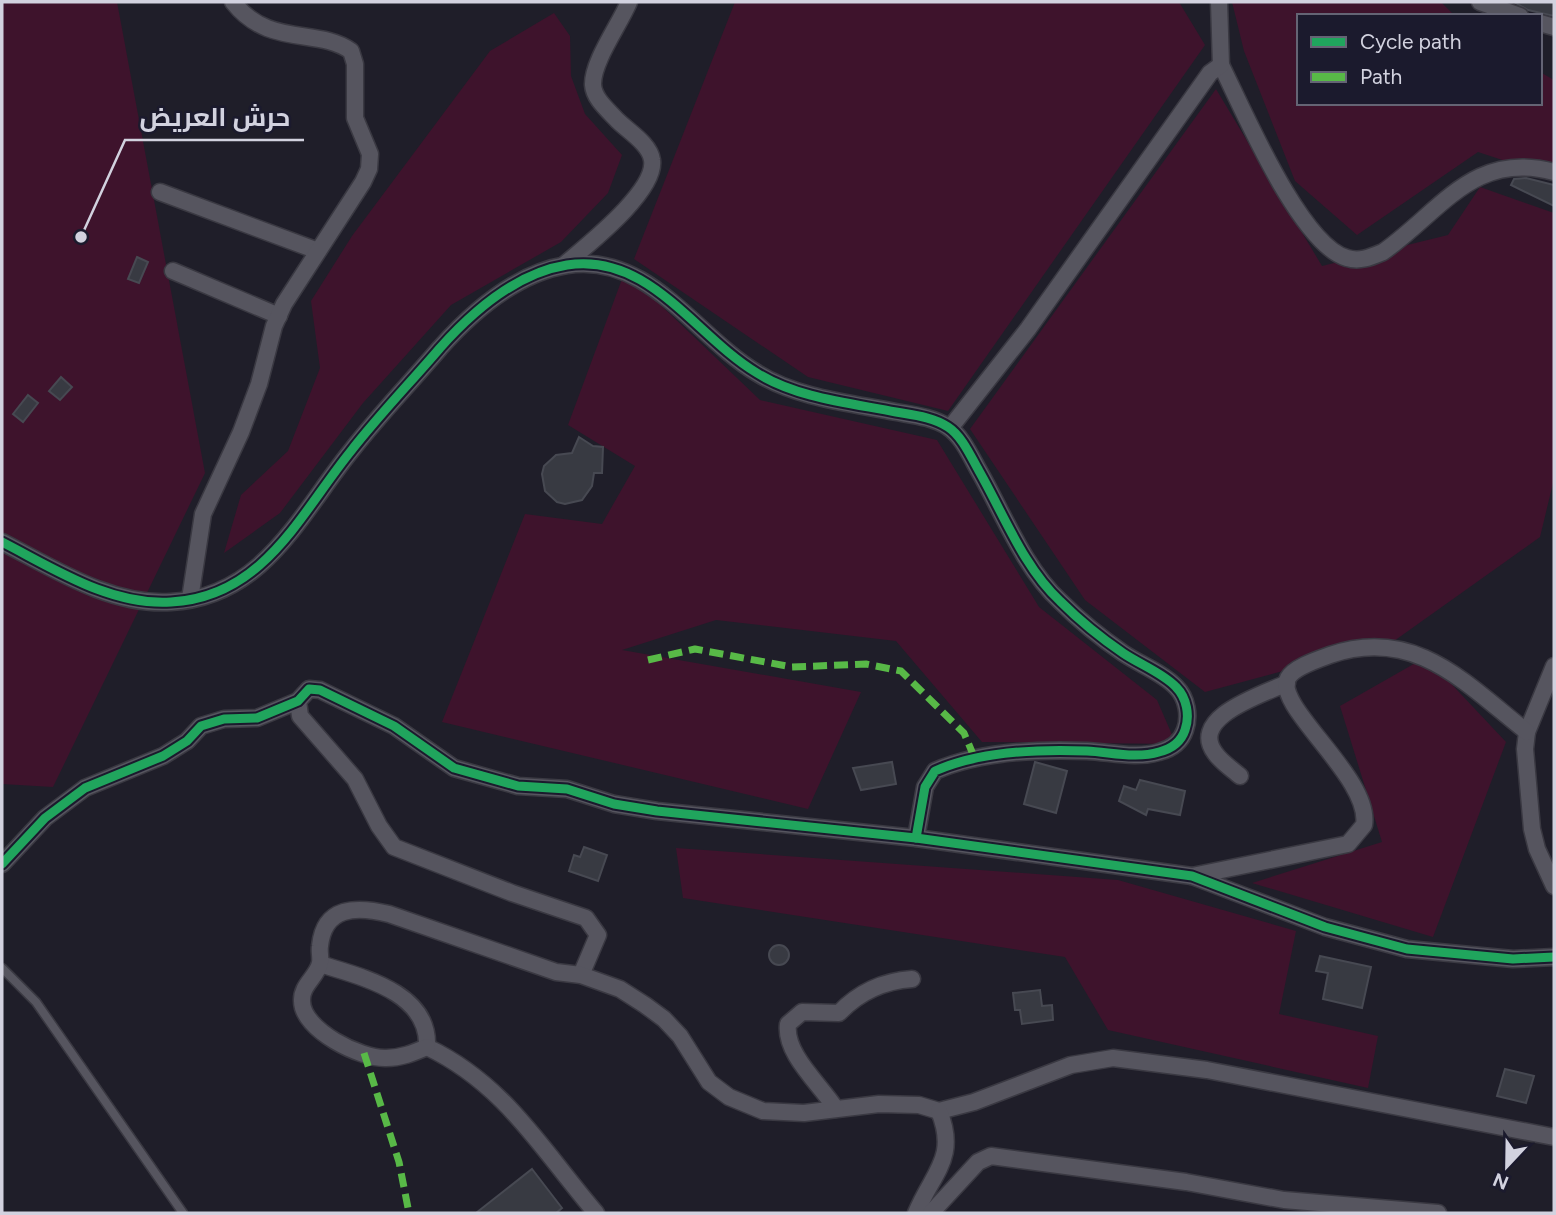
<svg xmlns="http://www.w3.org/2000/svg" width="1556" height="1215" viewBox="0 0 1556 1215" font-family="Figtree,Cairo,sans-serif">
<rect width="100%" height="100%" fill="#1f1e29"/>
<g fill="#3e132c">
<path d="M 2,2 L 117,2 L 205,473 L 53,787 L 2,784 Z"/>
<path d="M 735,2 L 1179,2 L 1205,45 L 948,411 L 808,377 L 634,259 Z"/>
<path d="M 1232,2 L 1441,2 L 1455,16 L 1299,16 L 1299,103 L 1540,103 L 1540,72 L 1554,80 L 1554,177 L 1478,152 L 1357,235 L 1295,181 L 1244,51 Z"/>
<path d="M 554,13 L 570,36 L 571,76 L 585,114 L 622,155 L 608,193 L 561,242 L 451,305 L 363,403 L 280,513 L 224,553 L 241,495 L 288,451 L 320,368 L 311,301 L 352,236 L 490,51 Z"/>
<path d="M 1216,89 L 1322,266 L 1448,235 L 1480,187 L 1554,213 L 1554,479 L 1540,537 L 1394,641 L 1205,692 L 1085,600 L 970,429 Z"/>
<path d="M 625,271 L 760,400 L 937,440 L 1039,607 L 1157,700 L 1176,744 L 982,742 L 896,641 L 716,620 L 622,650 L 861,692 L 808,809 L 442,722 L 525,514 L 602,524 L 635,466 L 568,425 Z"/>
<path d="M 1426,657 L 1506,742 L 1433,937 L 1252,883 L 1382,842 L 1340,706 Z"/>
<path d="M 676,848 L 1118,880 L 1296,931 L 1279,1014 L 1378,1036 L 1368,1088 L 1108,1030 L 1065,957 L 683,898 Z"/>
</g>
<g fill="#383a42" stroke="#474952" stroke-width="2">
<path d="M 1514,2 L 1554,2 L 1554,16 L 1528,10 Z"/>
<path d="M 1526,178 L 1554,185 L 1554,206 L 1511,185 L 1514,179 Z"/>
<path d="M 137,257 L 148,262 L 139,283 L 128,279 Z"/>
<path d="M 61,377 L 72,387 L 60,400 L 49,391 Z"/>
<path d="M 28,395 L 38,403 L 23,422 L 13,414 Z"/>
<path d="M 579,437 L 593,446 L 603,447 L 602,473 L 594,473 L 592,486 L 582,500 L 565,504 L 557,502 L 545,491 L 542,474 L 544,466 L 556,455 L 572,453 Z"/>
<path d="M 892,762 L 896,784 L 861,790 L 853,768 Z"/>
<path d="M 1035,762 L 1067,771 L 1056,813 L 1024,804 Z"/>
<path d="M 1140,780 L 1185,791 L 1180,815 L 1148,809 L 1146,815 L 1119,801 L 1124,786 L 1136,790 Z"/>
<path d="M 584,847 L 607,855 L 598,881 L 569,871 L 574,855 L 580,857 Z"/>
<circle cx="779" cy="955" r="10"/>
<path d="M 1320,956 L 1371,967 L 1362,1008 L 1323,999 L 1328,973 L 1316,971 Z"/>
<path d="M 1040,990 L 1042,1006 L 1052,1005 L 1053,1020 L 1022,1024 L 1020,1010 L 1015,1010 L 1013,993 Z"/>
<path d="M 1505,1069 L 1534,1076 L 1526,1103 L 1497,1096 Z"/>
<path d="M 532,1169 L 562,1208 L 556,1213 L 476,1213 Z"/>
</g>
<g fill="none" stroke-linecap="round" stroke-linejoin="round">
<defs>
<path id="lane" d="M 2,968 L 36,1002 L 183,1213"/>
<g id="street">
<path d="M 1480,2 L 1520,16"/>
<path d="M 1540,23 L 1554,27"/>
<path d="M 1221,65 C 1243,109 1300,245 1347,258 C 1360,262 1371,257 1383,252 C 1441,211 1474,150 1554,172"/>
<path d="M 160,192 L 318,251"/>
<path d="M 564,265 C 586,246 657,191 652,160 C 650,144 628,131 617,120 C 608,110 594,99 593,85 C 592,62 620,24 629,2"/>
<path d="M 173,271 L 279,316"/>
<path d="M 950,428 L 1028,329 L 1210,73 L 1221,65 L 1219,2"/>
<path d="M 2,542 C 53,568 110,606 171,602 C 264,597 300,514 351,451 C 379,415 411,382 440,348 C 473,311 516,273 567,265 C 649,252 695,336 757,373 C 797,398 850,403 896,412 C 913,415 933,417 948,427 C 962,436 971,457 979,471 C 1003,513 1024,568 1060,601 C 1079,620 1101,638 1123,653 C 1139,664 1163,673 1176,687 C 1187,698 1190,716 1185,730 C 1181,742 1171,749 1159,752 C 1136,759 1110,752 1087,751 C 1038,749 980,751 935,771 L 925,787 L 916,838"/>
<path d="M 190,599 L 203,514 L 241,432 L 259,384 L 274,326 L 284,304 L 363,182 L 369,169 L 370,154 L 355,118 L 355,64 L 351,51 C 317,27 269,48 233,2"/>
<path d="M 1554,666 L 1527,732 L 1525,749 L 1532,829 L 1537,849 L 1554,886"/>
<path d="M 298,701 L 300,716 L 355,779 L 379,826 L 394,847 L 512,893 L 586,918 L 598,935 L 581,975"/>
<path d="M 1240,776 C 1232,769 1221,762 1215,753 C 1188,717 1264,694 1287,683"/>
<path d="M 2,864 L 45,818 L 85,788 L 163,756 L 187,741 L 201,726 L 224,719 L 257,718 L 298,701 L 309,689 L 320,690 L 394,726 L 454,768 L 518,786 L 567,789 L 614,804 L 657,811 L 916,838 L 1192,876 L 1325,927 L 1407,949 L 1513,959 L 1554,957"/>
<path d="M 1192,876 L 1348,844 L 1364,825 C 1372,778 1273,706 1288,678 C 1294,667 1319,659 1330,655 C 1415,626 1465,683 1527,732"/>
<path d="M 320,964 C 361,977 430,992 427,1047 C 505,1084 542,1150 596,1213"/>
<path d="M 427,1047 C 413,1053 401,1058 386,1058 C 361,1059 302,1030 302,1001 C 301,985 317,977 320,963 C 321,957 319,952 320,946 C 324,906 356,906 389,914 L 556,972 L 581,975 L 620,989 L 645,1005 L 664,1019 L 680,1036 L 709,1082 L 729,1097 L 763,1111 L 804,1113 L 879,1104 L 919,1105 L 939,1111 L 974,1102 L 1071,1065 L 1113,1058 L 1207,1070 L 1554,1137"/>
<path d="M 836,1109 C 821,1085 784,1054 788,1024 L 802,1012 L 839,1013 C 859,992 883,981 912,979"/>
<path d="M 916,1213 C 933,1172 958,1158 939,1111"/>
<path d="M 931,1213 L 978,1162 L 991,1156 L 1186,1182 L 1284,1200 L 1438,1213"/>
</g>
</defs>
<use href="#lane" stroke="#3a3942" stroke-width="11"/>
<use href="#street" stroke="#3a3942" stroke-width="19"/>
<use href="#lane" stroke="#56555f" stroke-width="8"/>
<use href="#street" stroke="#56555f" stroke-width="16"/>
<g stroke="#58b947" stroke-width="7" stroke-dasharray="14 7" stroke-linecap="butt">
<path d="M 648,660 L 695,649 L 792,667 L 866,664 L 901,671 L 964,733 L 975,759"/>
<path d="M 364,1053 L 399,1162 L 409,1213"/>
</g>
<defs>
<g id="cycleway">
<path d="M 2,542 C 53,568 110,606 171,602 C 264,597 300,514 351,451 C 379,415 411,382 440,348 C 473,311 516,273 567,265 C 649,252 695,336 757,373 C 797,398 850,403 896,412 C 913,415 933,417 948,427 C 962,436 971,457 979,471 C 1003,513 1024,568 1060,601 C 1079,620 1101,638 1123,653 C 1139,664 1163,673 1176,687 C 1187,698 1190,716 1185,730 C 1181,742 1171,749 1159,752 C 1136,759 1110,752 1087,751 C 1038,749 980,751 935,771 L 925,787 L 916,838"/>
<path d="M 2,864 L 45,818 L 85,788 L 163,756 L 187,741 L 201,726 L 224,719 L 257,718 L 298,701 L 309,689 L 320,690 L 394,726 L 454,768 L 518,786 L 567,789 L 614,804 L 657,811 L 916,838 L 1192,876 L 1325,927 L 1407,949 L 1513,959 L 1554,957"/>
</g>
</defs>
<use href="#cycleway" stroke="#1b1a2d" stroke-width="13"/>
<use href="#cycleway" stroke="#20a55d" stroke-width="9"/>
</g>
<path fill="none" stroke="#d2d2df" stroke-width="2.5" d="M81 237L125 140H304"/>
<circle fill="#d2d2df" stroke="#1b1a2d" stroke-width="2.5" cx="81" cy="237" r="7"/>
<g font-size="26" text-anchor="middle" font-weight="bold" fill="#d2d2df" stroke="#1b1a2d" stroke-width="5" stroke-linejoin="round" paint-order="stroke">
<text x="215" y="126">حرش العريض</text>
</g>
<rect width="1556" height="1215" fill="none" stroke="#d2d2df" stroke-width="7"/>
<rect x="1297" y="14" width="245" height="91" fill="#1b1a2d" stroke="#646474" stroke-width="2"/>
<rect x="1311" y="37" width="35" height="10" fill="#20a55d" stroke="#646474" stroke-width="2"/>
<text x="1360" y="49" font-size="21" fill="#d2d2df">Cycle path</text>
<rect x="1311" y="72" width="35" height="10" fill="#58b947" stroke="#646474" stroke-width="2"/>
<text x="1360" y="84" font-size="21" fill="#d2d2df">Path</text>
<g transform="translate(1507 1166) rotate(202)" stroke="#1b1a2d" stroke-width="5" paint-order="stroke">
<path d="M0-5L12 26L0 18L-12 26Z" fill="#d2d2df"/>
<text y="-10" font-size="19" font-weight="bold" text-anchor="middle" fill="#d2d2df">N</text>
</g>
</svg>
